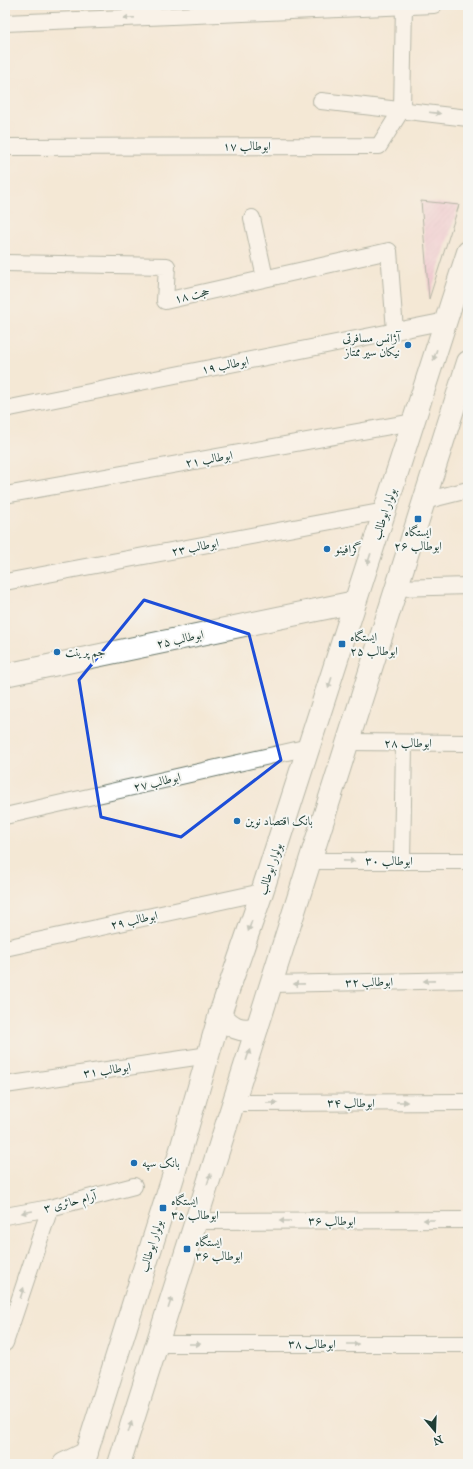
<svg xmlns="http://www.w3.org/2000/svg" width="473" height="1469" viewBox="0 0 473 1469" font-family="'IM FELL Great Primer',Amiri,serif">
<defs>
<pattern id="building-hatch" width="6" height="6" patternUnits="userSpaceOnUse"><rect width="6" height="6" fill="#edabcd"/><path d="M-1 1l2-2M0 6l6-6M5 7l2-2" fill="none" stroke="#bf8ca7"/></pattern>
</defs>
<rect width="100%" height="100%" fill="#f6f6f2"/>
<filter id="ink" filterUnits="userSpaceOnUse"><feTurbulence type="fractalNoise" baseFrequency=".025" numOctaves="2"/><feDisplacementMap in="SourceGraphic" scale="8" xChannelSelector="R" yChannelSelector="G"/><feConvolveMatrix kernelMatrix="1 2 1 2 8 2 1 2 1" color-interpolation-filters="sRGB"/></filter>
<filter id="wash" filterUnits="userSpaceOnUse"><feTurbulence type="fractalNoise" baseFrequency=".012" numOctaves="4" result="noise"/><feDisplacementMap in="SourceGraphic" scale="16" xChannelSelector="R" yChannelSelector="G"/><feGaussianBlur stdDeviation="0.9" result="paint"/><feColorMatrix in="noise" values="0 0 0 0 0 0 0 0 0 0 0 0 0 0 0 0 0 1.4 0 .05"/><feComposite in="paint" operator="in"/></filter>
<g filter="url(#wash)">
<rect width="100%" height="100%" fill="#f4e8d5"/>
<g id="blocks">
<path fill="url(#building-hatch)" d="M 421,201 L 459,205 L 429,299 Z"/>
</g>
</g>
<g filter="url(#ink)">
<use href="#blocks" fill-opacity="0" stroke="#6a796c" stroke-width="1"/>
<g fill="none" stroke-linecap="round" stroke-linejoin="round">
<defs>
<g id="street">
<path d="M 5,23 L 434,5"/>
<path d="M 321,101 L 468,118"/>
<path d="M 402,109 L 404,6"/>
<path d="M 5,147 L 379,146 L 402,109"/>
<path d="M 252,218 L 265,278"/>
<path d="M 5,263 L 167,266 L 165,301 L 389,251 L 395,331"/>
<path d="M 5,409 L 446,321"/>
<path d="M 5,495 L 413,422"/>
<path d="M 424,501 L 468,490"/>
<path d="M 5,582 L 385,511"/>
<path d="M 397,588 L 468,586"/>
<path d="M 349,742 L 468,743"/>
<path d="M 5,816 L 309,747"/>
<path d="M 310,861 L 468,861"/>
<path d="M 402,861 L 404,744"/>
<path d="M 5,948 L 262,892"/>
<path d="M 271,984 L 468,980"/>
<path d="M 5,1085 L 209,1055"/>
<path d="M 233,1103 L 468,1102"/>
<path d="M 5,1216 L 50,1208 L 134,1186"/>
<path d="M 196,1221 L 468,1220"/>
<path d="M 5,1343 L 50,1208"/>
<path d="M 156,1344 L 468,1344"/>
</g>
<g id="secondary">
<path d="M 5,675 L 355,602"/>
<path d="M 220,1014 C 230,1027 240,1033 257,1028"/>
<path d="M 83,1464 L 173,1177 L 220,1014 L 262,892 L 468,252"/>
<path d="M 119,1464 L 468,362"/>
</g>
<path id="primary" d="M 64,1464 L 87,1453"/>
</defs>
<use href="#street" stroke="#6a796c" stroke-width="18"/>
<use href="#secondary" stroke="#6a796c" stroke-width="24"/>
<use href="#primary" stroke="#6a796c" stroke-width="24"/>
<use href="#street" stroke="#fff" stroke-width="16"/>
<use href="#secondary" stroke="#fff" stroke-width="22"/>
<use href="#primary" stroke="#fff" stroke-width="22"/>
</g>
<defs><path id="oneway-solid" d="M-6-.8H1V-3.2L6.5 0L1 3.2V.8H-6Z"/></defs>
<g fill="#8f9e9a">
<use href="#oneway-solid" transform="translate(129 18) rotate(178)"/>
<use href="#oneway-solid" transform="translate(435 113) rotate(7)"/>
<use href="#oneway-solid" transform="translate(435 355) rotate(108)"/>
<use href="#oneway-solid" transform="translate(369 559) rotate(108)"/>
<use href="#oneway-solid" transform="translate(330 683) rotate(108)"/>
<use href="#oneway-solid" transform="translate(349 861) rotate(1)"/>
<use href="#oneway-solid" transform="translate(250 926) rotate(109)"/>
<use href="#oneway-solid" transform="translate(429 981) rotate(179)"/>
<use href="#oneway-solid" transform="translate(299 984) rotate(179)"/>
<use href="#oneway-solid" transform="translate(248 1055) rotate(-72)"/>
<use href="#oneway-solid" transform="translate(402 1102)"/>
<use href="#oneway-solid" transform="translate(272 1103)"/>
<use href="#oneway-solid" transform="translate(209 1179) rotate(-72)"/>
<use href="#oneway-solid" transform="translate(27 1212) rotate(170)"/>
<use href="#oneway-solid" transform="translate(429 1220) rotate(180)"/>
<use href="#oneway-solid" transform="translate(285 1221) rotate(180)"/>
<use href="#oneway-solid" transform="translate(22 1293) rotate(-72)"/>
<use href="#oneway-solid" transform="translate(170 1303) rotate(-72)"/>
<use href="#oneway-solid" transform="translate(195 1344)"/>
<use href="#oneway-solid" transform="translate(353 1344)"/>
<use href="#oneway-solid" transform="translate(130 1427) rotate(-72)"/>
</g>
</g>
<path d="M0 0H473V1469H0ZM 144,600 L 249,634 L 281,760 L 181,837 L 101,817 L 79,680 Z" fill="#f4e8d5" fill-opacity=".55" fill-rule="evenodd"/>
<path fill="none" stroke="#1d4ed8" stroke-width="3" stroke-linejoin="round" d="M 144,600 L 249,634 L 281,760 L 181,837 L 101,817 L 79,680 Z"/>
<g fill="#1f6fb2" stroke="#f6f6f2" stroke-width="1.5">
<circle cx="408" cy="345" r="4"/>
<rect x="414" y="515" width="8" height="8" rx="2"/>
<circle cx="327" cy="549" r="4"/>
<rect x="338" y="640" width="8" height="8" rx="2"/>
<circle cx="57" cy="652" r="4"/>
<circle cx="237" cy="821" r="4"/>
<circle cx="134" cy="1163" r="4"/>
<rect x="159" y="1204" width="8" height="8" rx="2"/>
<rect x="183" y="1245" width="8" height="8" rx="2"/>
</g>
<g text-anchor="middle" stroke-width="4" stroke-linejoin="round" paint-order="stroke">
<g font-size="12" fill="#1f3d34" stroke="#f6f6f2">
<text x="247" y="150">ابوطالب ۱۷</text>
<text transform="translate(192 295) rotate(-13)" y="4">حجت ۱۸</text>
<text transform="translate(225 365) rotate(-11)" y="4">ابوطالب ۱۹</text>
<text transform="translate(209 459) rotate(-10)" y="4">ابوطالب ۲۱</text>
<text transform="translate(384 514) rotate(-72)" y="4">بولوار ابوطالب</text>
<text transform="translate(195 547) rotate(-11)" y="4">ابوطالب ۲۳</text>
<text transform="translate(180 639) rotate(-12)" y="4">ابوطالب ۲۵</text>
<text x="408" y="747">ابوطالب ۲۸</text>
<text transform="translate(157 782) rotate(-13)" y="4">ابوطالب ۲۷</text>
<text x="389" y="865">ابوطالب ۳۰</text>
<text transform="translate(270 869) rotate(-72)" y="4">بولوار ابوطالب</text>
<text transform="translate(134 920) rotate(-12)" y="4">ابوطالب ۲۹</text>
<text transform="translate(369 982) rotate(-1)" y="4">ابوطالب ۳۲</text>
<text transform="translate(107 1070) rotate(-8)" y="4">ابوطالب ۳۱</text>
<text x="351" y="1107">ابوطالب ۳۴</text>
<text transform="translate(70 1202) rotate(-14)" y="4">آرام حائری ۳</text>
<text x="332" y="1225">ابوطالب ۳۶</text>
<text transform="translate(151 1246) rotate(-73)" y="4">بولوار ابوطالب</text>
<text x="312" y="1348">ابوطالب ۳۸</text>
</g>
<g font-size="12" fill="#1f3d34" stroke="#f6f6f2" text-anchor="start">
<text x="400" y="342" text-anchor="end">آژانس مسافرتی<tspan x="400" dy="14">نیکان سیر ممتاز</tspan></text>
<text x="418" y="536" text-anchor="middle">ایستگاه<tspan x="418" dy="14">ابوطالب ۲۶</tspan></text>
<text x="335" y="553">گرافینو</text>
<text x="350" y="641">ایستگاه<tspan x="350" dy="14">ابوطالب ۲۵</tspan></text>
<text x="65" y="656">جم پرینت</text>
<text x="245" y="825">بانک اقتصاد نوین</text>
<text x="142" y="1167">بانک سپه</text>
<text x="171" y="1205">ایستگاه<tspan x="171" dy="14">ابوطالب ۳۵</tspan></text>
<text x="195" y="1246">ایستگاه<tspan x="195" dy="14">ابوطالب ۳۶</tspan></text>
</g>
</g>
<rect width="473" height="1469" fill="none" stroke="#f6f6f2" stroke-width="20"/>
<g transform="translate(435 1431) rotate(161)" stroke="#f6f6f2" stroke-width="3" paint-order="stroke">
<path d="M0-3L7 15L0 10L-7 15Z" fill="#1f3d34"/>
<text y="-6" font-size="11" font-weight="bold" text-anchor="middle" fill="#1f3d34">N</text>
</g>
</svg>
